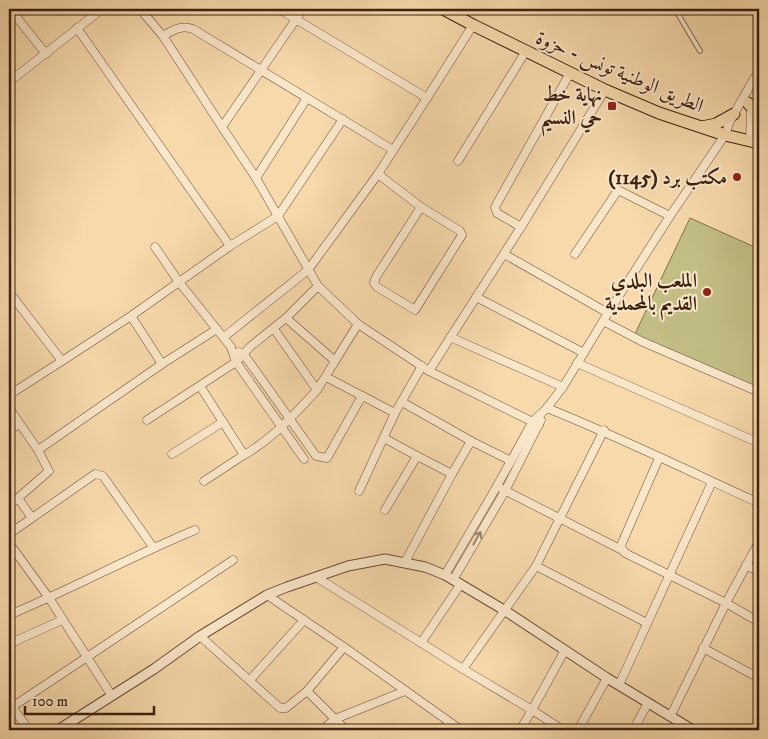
<svg xmlns="http://www.w3.org/2000/svg" width="768" height="739" viewBox="0 0 768 739" font-family="'IM FELL DW Pica',Amiri,serif">
<rect width="100%" height="100%" fill="#f7d9ac"/>
<filter id="stains"><feTurbulence type="fractalNoise" baseFrequency=".004" numOctaves="4"/><feColorMatrix values="0 0 0 0 .2 0 0 0 0 .09 0 0 0 0 .02 0 0 0 .5 -.17"/></filter>
<radialGradient id="worn" r=".72"><stop offset=".6" stop-color="#630" stop-opacity="0"/><stop offset="1" stop-color="#630" stop-opacity=".3"/></radialGradient>
<path fill="#c2be86" stroke="#7f6f4a" d="M 690,218 L 759,249 L 759,391 L 634,336 Z"/>
<g fill="none" stroke-linecap="round" stroke-linejoin="round">
<defs>
<path id="service" d="M 675,9 L 700,51"/>
<g id="minor">
<path d="M 10,9 L 46,54"/>
<path d="M 140,9 L 163,36 L 222,127"/>
<path d="M 279,9 L 427,98"/>
<path d="M 77,28 L 230,246"/>
<path d="M 163,36 C 173,30 181,25 193,29 L 393,150"/>
<path d="M 9,82 L 102,9"/>
<path d="M 750,140 L 751,113"/>
<path d="M 458,161 L 526,51"/>
<path d="M 378,174 L 421,207"/>
<path d="M 256,178 L 307,98"/>
<path d="M 421,207 L 460,231 L 462,235 L 415,310 L 377,287 L 374,283 L 376,277 Z"/>
<path d="M 521,227 L 497,213 L 495,207 L 570,73"/>
<path d="M 155,247 L 179,282 L 231,347 L 236,362 L 304,459"/>
<path d="M 504,254 L 608,313"/>
<path d="M 575,254 L 618,190 L 670,216"/>
<path d="M 318,286 L 358,324 L 429,371 L 539,425"/>
<path d="M 9,292 L 62,361 L 131,316 L 230,246 L 278,216 L 343,119"/>
<path d="M 476,297 L 584,353"/>
<path d="M 131,316 L 162,364"/>
<path d="M 286,318 L 335,361 L 317,390"/>
<path d="M 603,321 L 643,342 L 759,392"/>
<path d="M 224,337 L 308,270 L 378,174 L 427,98 L 473,25"/>
<path d="M 450,337 L 563,387"/>
<path d="M 239,352 L 244,355 L 253,367 L 316,456 L 327,458 L 362,396"/>
<path d="M 335,361 L 358,324"/>
<path d="M 577,363 L 759,443"/>
<path d="M 429,371 L 521,227 L 605,90"/>
<path d="M 326,377 L 395,413 L 422,366"/>
<path d="M 200,386 L 244,455 C 272,439 295,414 317,390 L 274,329"/>
<path d="M 9,395 L 62,361"/>
<path d="M 402,402 L 471,441"/>
<path d="M 9,408 L 38,450 L 162,364 L 217,329"/>
<path d="M 547,408 C 619,437 689,471 759,503"/>
<path d="M 147,420 L 236,362 L 251,346 L 286,318 L 318,286 L 256,178 L 222,127 L 303,9"/>
<path d="M 604,430 L 536,566 L 647,623"/>
<path d="M 9,431 L 19,424"/>
<path d="M 384,438 L 417,456"/>
<path d="M 38,450 L 49,471 L 18,498 L 32,518 L 95,474 L 103,476 L 153,547"/>
<path d="M 172,454 L 223,422"/>
<path d="M 659,458 L 622,543 L 621,547 L 625,553 L 726,603 L 759,622"/>
<path d="M 204,481 L 244,455"/>
<path d="M 502,489 L 622,550"/>
<path d="M 359,491 L 395,413"/>
<path d="M 9,505 L 18,498"/>
<path d="M 385,510 L 417,456 L 452,474 L 471,441 L 511,461"/>
<path d="M 9,534 L 32,518"/>
<path d="M 9,543 L 49,598 L 112,696"/>
<path d="M 405,562 L 452,474"/>
<path d="M 746,565 L 759,572"/>
<path d="M 445,575 L 497,486 L 533,421 L 546,409 L 563,387 L 608,313 L 670,216 L 725,135 L 730,121 L 759,70"/>
<path d="M 316,577 L 463,669 L 536,566"/>
<path d="M 453,580 L 505,491 L 541,420"/>
<path d="M 267,595 L 344,647 L 461,730"/>
<path d="M 9,615 C 72,589 132,556 195,530"/>
<path d="M 200,636 L 280,708 L 286,708 L 307,691 L 346,730"/>
<path d="M 421,643 L 460,585"/>
<path d="M 9,644 L 62,620"/>
<path d="M 703,648 L 759,678"/>
<path d="M 463,669 L 532,710 L 565,650"/>
<path d="M 250,680 L 304,620"/>
<path d="M 619,685 L 712,482"/>
<path d="M 307,691 L 344,647"/>
<path d="M 9,703 L 12,707 L 233,560"/>
<path d="M 12,707 L 29,730"/>
<path d="M 671,715 L 726,603 L 759,542"/>
<path d="M 322,730 L 335,719 L 405,691"/>
<path d="M 438,730 L 452,724"/>
<path d="M 520,730 L 532,710 L 563,730"/>
<path d="M 578,730 L 607,678"/>
<path d="M 633,730 L 648,703"/>
</g>
<path id="tertiary" d="M 58,730 L 154,669 L 200,636 L 267,595 L 287,587 L 348,566 L 385,559 L 425,567 L 445,575 L 504,610 L 607,678 L 693,730"/>
<g id="primary">
<path d="M 443,9 L 473,25 L 605,90 L 659,113 L 725,135 L 759,143"/>
<path d="M 748,103 L 754,110 L 759,129"/>
<path d="M 702,127 L 716,124 L 734,114"/>
</g>
</defs>
<use href="#service" stroke="#6b4e36" stroke-width="5.5"/>
<use href="#minor" stroke="#6b4e36" stroke-width="9"/>
<use href="#tertiary" stroke="#6b4e36" stroke-width="11"/>
<use href="#primary" stroke="#3c200f" stroke-width="13"/>
<use href="#service" stroke="#fae6c9" stroke-width="4"/>
<use href="#minor" stroke="#fae6c9" stroke-width="8"/>
<use href="#tertiary" stroke="#fae6c9" stroke-width="9"/>
<use href="#primary" stroke="#f7d9ac" stroke-width="11"/>
</g>
<defs><path id="oneway-shaft" d="M-6 0H5M1.5-3L5.5 0L1.5 3" fill="none" stroke-width="1.6" stroke-linecap="round" stroke-linejoin="round" transform="scale(1.25)"/></defs>
<use stroke="#9b836c" href="#oneway-shaft" transform="translate(477 538) rotate(-60)"/>
<g fill="#8f2418" stroke="#fae6c9" stroke-width="2">
<rect x="607" y="101" width="10" height="10" rx="2.5"/>
<circle cx="737" cy="177" r="5"/>
<circle cx="707" cy="292" r="5"/>
</g>
<g text-anchor="middle" stroke-width="4" stroke-linejoin="round" paint-order="stroke">
<g font-size="20" fill="#3c200f" stroke="#fae6c9">
<text transform="translate(620 71) rotate(23)" y="7">الطريق الوطنية تونس - حزوة</text>
</g>
<g font-size="20" font-weight="bold" fill="#3c200f" stroke="#fae6c9" text-anchor="end">
<text x="602" y="101">نهاية خط<tspan x="602" dy="23">حي النسيم</tspan></text>
<text x="727" y="184">مكتب برد (1145)</text>
<text x="697" y="287">الملعب البلدي<tspan x="697" dy="23">القديم بالمحمدية</tspan></text>
</g>
</g>
<rect width="768" height="739" fill="none" stroke="#f7d9ac" stroke-width="30"/>
<rect x="10" y="10" width="748" height="719" fill="none" stroke="#3c200f" stroke-width="2.5"/>
<rect x="15" y="15" width="738" height="709" fill="none" stroke="#3c200f"/>
<path d="M25 706v8h129v-8" fill="none" stroke="#3c200f" stroke-width="2.5"/>
<text x="32" y="706" font-size="15" fill="#3c200f" stroke="#fae6c9" stroke-width="4" paint-order="stroke">100 m</text>
<rect width="100%" height="100%" filter="url(#stains)"/>
<rect width="100%" height="100%" fill="url(#worn)"/>
</svg>
